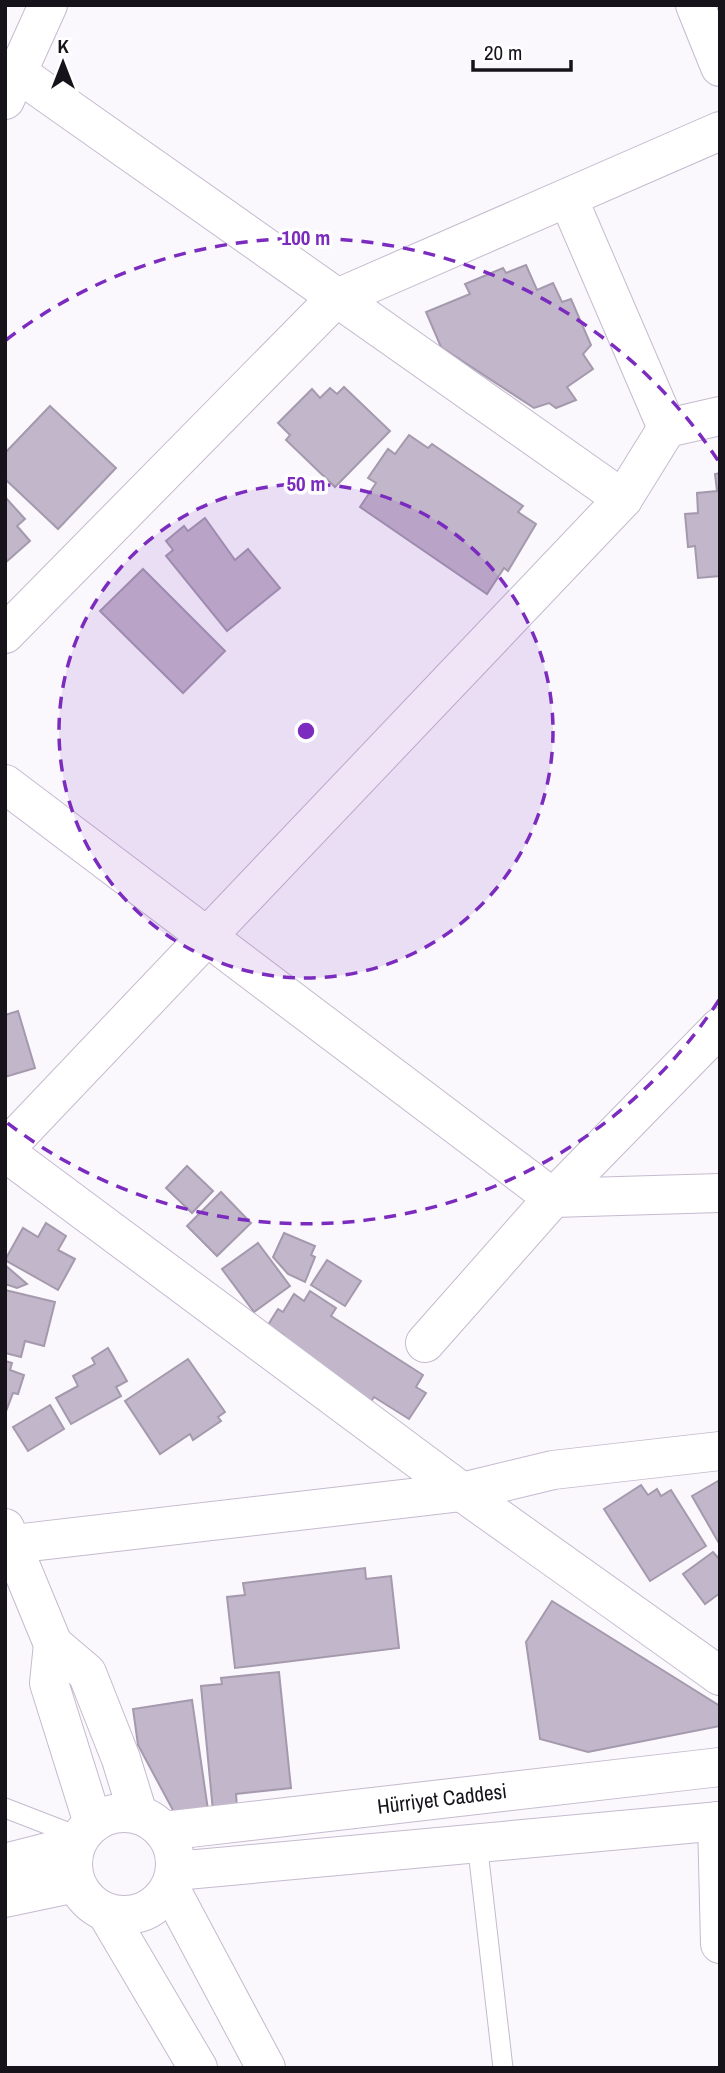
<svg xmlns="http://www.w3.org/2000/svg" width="725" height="2073" viewBox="0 0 725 2073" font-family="'Archivo Narrow',sans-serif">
<rect width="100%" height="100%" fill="#faf8fc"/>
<g fill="#c2b6ca" stroke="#a499ad" stroke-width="2">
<path d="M 526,265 L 537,290 L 553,283 L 562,302 L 571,299 L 591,345 L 583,354 L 593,369 L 567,387 L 576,400 L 556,408 L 549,403 L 534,408 L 441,347 L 426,312 L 470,294 L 465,284 L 503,268 L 506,273 Z"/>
<path d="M 344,387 L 390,431 L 335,487 L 286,440 L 290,435 L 278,423 L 312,389 L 320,398 L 330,388 L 337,394 Z"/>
<path d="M 50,406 L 116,468 L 58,529 L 5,479 L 5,453 Z"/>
<path d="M 409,435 L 428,448 L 432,444 L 523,506 L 518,512 L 536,524 L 508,571 L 504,568 L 487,594 L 360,507 L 376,483 L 368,478 L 388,449 L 395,454 Z"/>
<path d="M 720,473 L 720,576 L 698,578 L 695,546 L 688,547 L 685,514 L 698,513 L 697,493 L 717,491 L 715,474 Z"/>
<path d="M 5,497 L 25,519 L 17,526 L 30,541 L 5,563 Z"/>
<path d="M 205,518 L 235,560 L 248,549 L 280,588 L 227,631 L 166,556 L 173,550 L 166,541 L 184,526 L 188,531 Z"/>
<path d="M 143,569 L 225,651 L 183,693 L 100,611 Z"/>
<path d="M 18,1011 L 35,1068 L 5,1077 L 5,1015 Z"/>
<path d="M 187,1166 L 213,1191 L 192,1213 L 166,1188 Z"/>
<path d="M 221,1192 L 251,1223 L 217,1256 L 187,1226 Z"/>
<path d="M 46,1223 L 66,1236 L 58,1250 L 75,1259 L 58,1290 L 5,1260 L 23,1228 L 38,1237 Z"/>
<path d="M 284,1233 L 315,1246 L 311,1255 L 315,1257 L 305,1282 L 288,1274 L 273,1257 Z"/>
<path d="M 258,1243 L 290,1286 L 254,1312 L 222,1269 Z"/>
<path d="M 327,1260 L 361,1281 L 345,1306 L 311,1285 Z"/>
<path d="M 5,1265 L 27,1284 L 17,1288 L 5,1284 Z"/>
<path d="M 5,1290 L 55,1302 L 44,1346 L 25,1341 L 21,1357 L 5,1353 Z"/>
<path d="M 310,1291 L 336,1308 L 331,1316 L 423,1375 L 416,1387 L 426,1393 L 409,1419 L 374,1397 L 370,1403 L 278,1345 L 284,1335 L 268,1325 L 278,1309 L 283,1312 L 294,1294 L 304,1301 Z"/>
<path d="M 108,1348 L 127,1381 L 116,1387 L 121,1396 L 71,1424 L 56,1398 L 78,1386 L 73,1376 L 95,1364 L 92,1358 Z"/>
<path d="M 188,1359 L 225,1412 L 218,1417 L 221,1421 L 193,1440 L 190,1434 L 160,1454 L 125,1401 Z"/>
<path d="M 5,1361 L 12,1363 L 10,1370 L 24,1375 L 18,1394 L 13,1393 L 5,1414 Z"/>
<path d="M 50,1405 L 64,1429 L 28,1451 L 13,1427 Z"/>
<path d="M 718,1481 L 720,1484 L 720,1545 L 692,1496 Z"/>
<path d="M 641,1485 L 648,1495 L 657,1489 L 661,1496 L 671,1490 L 706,1546 L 650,1581 L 604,1509 Z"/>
<path d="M 713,1552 L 720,1560 L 720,1593 L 705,1604 L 683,1574 Z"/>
<path d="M 365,1568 L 366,1579 L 391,1576 L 399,1648 L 235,1668 L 227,1597 L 245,1595 L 243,1583 Z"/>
<path d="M 552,1601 L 720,1706 L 720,1726 L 588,1752 L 540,1739 L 526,1642 Z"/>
<path d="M 279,1672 L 291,1788 L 236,1794 L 237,1808 L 213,1811 L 201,1686 L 222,1684 L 221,1678 Z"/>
<path d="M 192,1700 L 208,1810 L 175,1814 L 138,1745 L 133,1709 Z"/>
</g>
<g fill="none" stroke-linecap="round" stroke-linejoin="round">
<defs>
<g id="service">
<path d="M 5,1808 L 80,1837"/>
<path d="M 477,1842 L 503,2068"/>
</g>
<g id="minor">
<path d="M 695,5 L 720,67"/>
<path d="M 18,73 L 623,499"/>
<path d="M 5,100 L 48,5"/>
<path d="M 568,198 L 667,428"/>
<path d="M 5,634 L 335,299 L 720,131"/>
<path d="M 5,784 L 553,1198 L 720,1193"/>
<path d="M 5,1149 L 623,499 L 667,428 L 720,416"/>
<path d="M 5,1152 L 462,1492 L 720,1676"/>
<path d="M 425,1343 L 553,1198 L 720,1027"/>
<path d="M 5,1528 L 53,1644"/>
<path d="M 5,1545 L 462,1492 L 553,1470 L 720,1451"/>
<path d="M 717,1821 L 720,1944"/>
<path d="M 93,1823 L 49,1683 L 53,1644 L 87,1673 L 121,1759 L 138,1814"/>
<path d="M 170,1888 L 266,2068"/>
<path d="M 106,1912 L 198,2068"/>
</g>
<g id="secondary">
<circle cx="124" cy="1864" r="51"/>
<path d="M 5,1863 L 76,1845"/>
<path d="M 5,1898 L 76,1883"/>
</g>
<g id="primary">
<path d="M 164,1831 L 720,1767"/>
<path d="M 175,1871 L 720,1821"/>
</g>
</defs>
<use href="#service" stroke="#c5bacf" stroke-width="21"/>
<use href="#minor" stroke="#c5bacf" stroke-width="40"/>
<use href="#secondary" stroke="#c5bacf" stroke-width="40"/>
<use href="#primary" stroke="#c5bacf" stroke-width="40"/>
<use href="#service" stroke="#fff" stroke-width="19"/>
<use href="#minor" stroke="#fff" stroke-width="38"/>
<use href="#secondary" stroke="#fff" stroke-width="38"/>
<use href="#primary" stroke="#fff" stroke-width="38"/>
</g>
<circle cx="306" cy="731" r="247" fill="#7b2cbf" fill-opacity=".12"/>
<g fill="none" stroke="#7b2cbf" stroke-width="3.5" stroke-dasharray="12 9">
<circle cx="306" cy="731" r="247"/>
<path d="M719 1000A493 493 0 0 1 6 1122M6 340A493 493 0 0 1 719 462"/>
</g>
<g text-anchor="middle" stroke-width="7" stroke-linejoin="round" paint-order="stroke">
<g font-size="21" fill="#17131b" stroke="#fff">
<text transform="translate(442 1799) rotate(-7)" y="7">Hürriyet Caddesi</text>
</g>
</g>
<circle cx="306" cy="731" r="10" fill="#7b2cbf" stroke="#fff" stroke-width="3.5"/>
<g font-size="21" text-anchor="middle" font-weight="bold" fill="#7b2cbf" stroke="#fff" stroke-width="7" stroke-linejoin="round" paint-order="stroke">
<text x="306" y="245">100 m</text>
<text x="306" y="491">50 m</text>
</g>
<rect width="725" height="2073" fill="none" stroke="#17131b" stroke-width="14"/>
<g transform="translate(63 63)" stroke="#ffffff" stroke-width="5" paint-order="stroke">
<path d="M0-5L12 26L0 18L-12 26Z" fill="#17131b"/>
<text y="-10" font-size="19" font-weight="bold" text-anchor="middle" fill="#17131b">K</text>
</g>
<path d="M473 60v10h98v-10" fill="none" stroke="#17131b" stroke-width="3.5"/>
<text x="484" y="60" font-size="21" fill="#17131b" stroke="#ffffff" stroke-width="5" paint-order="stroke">20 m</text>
</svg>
